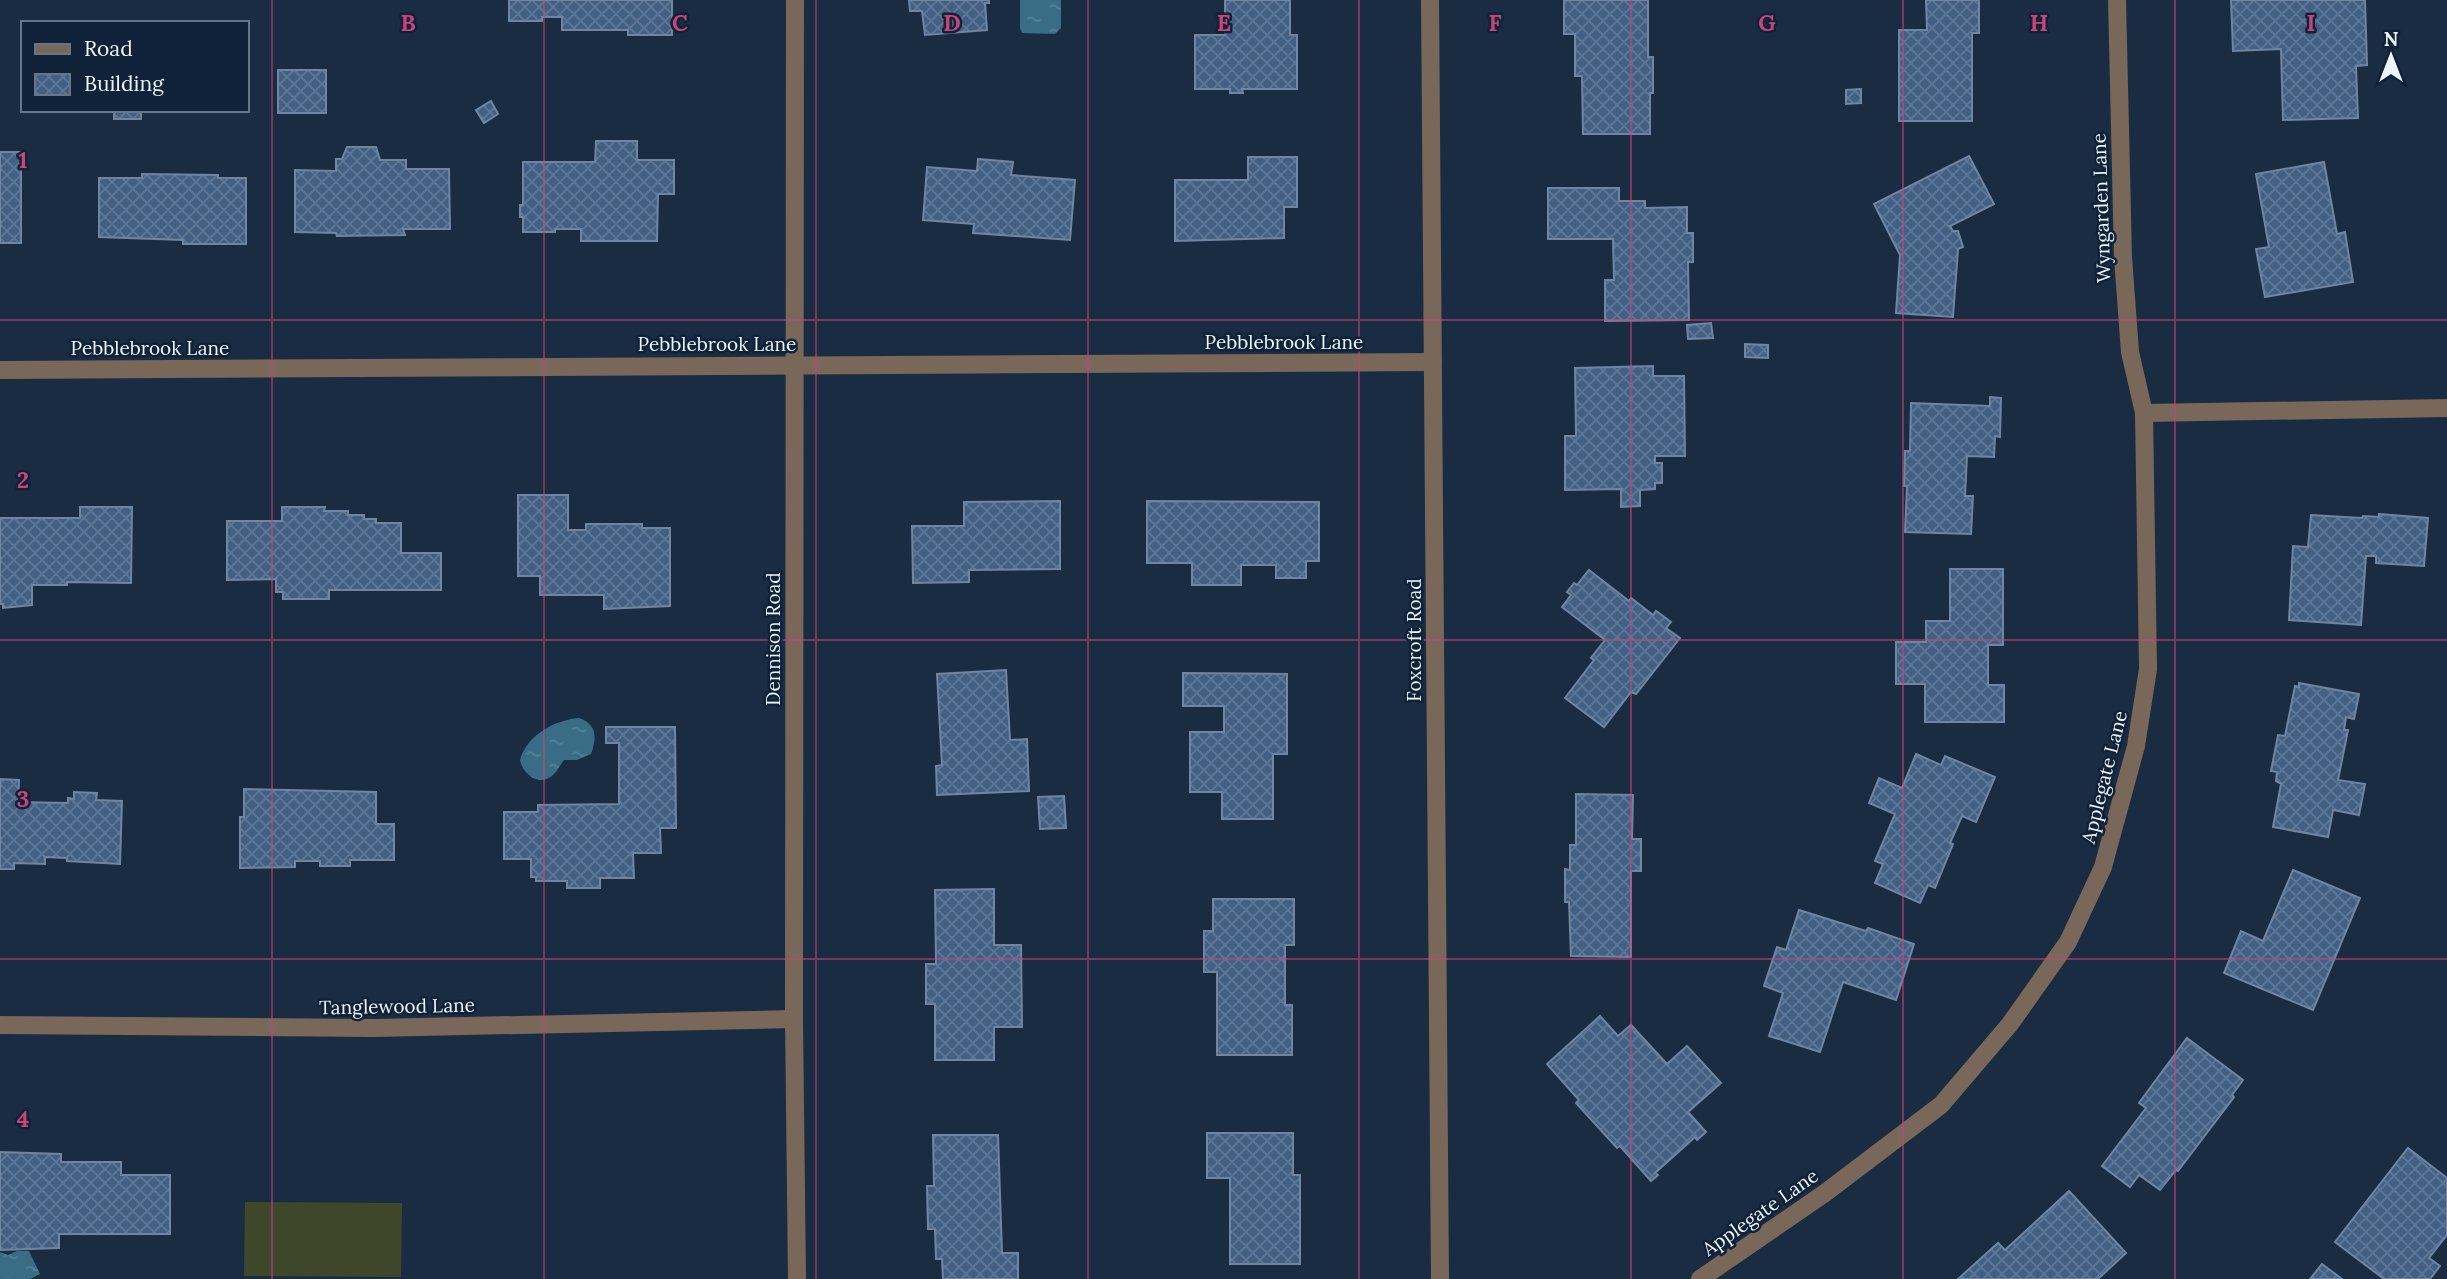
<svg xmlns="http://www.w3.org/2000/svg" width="2447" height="1279" viewBox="0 0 2447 1279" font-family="Lora,serif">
<defs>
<pattern id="water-ripples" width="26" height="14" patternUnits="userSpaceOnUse" patternTransform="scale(1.75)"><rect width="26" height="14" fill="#396d85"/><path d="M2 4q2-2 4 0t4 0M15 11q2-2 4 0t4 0" fill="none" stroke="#568297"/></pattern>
<pattern id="building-cross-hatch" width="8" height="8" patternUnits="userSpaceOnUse" patternTransform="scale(1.75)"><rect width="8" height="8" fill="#436084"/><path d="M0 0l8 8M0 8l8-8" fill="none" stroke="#5e7796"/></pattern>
</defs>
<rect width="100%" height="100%" fill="#192c42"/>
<path fill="#3f472b" d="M 245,1202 L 402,1203 L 401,1277 L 244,1276 Z"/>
<g fill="url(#water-ripples)">
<path d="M 1020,0 L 1061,0 L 1061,28 L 1055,34 L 1022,33 L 1020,28 Z"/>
<path d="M 579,718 C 597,724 597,738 591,754 L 577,760 L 564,760 C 560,765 558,770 554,774 C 540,788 523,775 520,760 C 527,735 555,720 579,718 Z"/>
<path d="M 17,1251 L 29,1251 L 40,1274 L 30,1279 L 0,1279 L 0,1252 L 8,1255 Z"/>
</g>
<g fill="url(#building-cross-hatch)" stroke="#6f85a0" stroke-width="2">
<path d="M 509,0 L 672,0 L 672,35 L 628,35 L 628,30 L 562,30 L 562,17 L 542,17 L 542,21 L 509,21 Z"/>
<path d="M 909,0 L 989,0 L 989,3 L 985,3 L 987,30 L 925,35 L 922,11 L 910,11 Z"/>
<path d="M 1225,0 L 1290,0 L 1290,35 L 1297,35 L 1297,89 L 1242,89 L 1243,93 L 1230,93 L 1230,89 L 1195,89 L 1195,35 L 1225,35 Z"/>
<path d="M 1564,0 L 1648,0 L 1648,57 L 1653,57 L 1653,93 L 1650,93 L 1650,134 L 1583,134 L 1582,76 L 1575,76 L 1575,34 L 1564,34 Z"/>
<path d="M 1926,0 L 1979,0 L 1979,33 L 1972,33 L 1972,121 L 1899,121 L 1899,30 L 1927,30 Z"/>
<path d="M 2231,0 L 2365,0 L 2367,65 L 2356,66 L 2358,118 L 2283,120 L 2281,49 L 2233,51 Z"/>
<rect x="278" y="70" width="48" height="43"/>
<path d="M 1861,89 L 1861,103 L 1846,104 L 1846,90 Z"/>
<path d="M 491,101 L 498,114 L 484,123 L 476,110 Z"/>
<rect x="114" y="110" width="27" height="9"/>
<path d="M 596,141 L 637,141 L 637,160 L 674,160 L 674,194 L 658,194 L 657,241 L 581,241 L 581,229 L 555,229 L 555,232 L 523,232 L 523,217 L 520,217 L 520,205 L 523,205 L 523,162 L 595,162 Z"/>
<path d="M 347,147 L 376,147 L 380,160 L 406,160 L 406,169 L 449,169 L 450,229 L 403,229 L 405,235 L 337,236 L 336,233 L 295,232 L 295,170 L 336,171 L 336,159 L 342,159 Z"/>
<rect x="0" y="152" width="21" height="91"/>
<path d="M 1969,156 L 1994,204 L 1950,226 L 1953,231 L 1958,231 L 1963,247 L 1958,249 L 1953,317 L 1896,313 L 1900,255 L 1874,204 Z"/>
<path d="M 1248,157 L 1297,157 L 1297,207 L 1284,207 L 1284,238 L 1175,241 L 1175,180 L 1248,180 Z"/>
<path d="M 978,159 L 1013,162 L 1011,175 L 1075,180 L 1070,240 L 973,233 L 974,224 L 923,220 L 927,167 L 977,171 Z"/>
<path d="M 2324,162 L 2337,234 L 2345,232 L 2353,282 L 2265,297 L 2256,249 L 2269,247 L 2256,174 Z"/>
<path d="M 142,174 L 218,175 L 218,178 L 246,178 L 246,244 L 183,244 L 183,240 L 99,237 L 99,178 L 142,178 Z"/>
<path d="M 1548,188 L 1619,188 L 1619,201 L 1645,201 L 1645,208 L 1687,207 L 1687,233 L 1693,233 L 1693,262 L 1688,262 L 1689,320 L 1605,321 L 1605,280 L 1614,280 L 1613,239 L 1548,239 Z"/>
<path d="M 1711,323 L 1713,338 L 1688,339 L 1687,325 Z"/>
<path d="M 1745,344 L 1768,345 L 1768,358 L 1745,357 Z"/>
<path d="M 1653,366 L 1653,376 L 1684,376 L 1685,456 L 1655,456 L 1655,463 L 1662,463 L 1662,483 L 1655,483 L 1655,489 L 1640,490 L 1640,506 L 1621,507 L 1621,489 L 1565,490 L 1565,436 L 1576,436 L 1575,368 Z"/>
<path d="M 1990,397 L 2001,398 L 2000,437 L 1995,436 L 1994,457 L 1967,456 L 1965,496 L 1973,496 L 1971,534 L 1905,532 L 1907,486 L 1904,486 L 1905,451 L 1910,451 L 1911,403 L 1990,406 Z"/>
<path d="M 518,495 L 568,495 L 568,530 L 586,530 L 586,524 L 642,524 L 642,528 L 670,528 L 670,606 L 604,609 L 604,595 L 540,595 L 540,576 L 518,576 Z"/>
<path d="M 1060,501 L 1060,569 L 969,570 L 969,582 L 913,583 L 912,526 L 964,526 L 964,502 Z"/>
<path d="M 1147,501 L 1319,502 L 1319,561 L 1306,561 L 1306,578 L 1276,578 L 1276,565 L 1241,565 L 1241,585 L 1192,585 L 1192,563 L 1147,563 Z"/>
<path d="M 80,507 L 132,507 L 131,583 L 67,582 L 67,585 L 32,585 L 32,605 L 3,608 L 3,604 L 0,604 L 0,518 L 80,518 Z"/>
<path d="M 282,507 L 325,507 L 324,511 L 348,511 L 348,515 L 364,515 L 364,519 L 376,519 L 376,523 L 401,523 L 401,553 L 441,553 L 441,590 L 329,590 L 329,599 L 283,599 L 283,592 L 276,592 L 276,579 L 227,580 L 227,521 L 282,521 Z"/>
<path d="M 2379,514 L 2428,518 L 2424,566 L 2376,563 L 2376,556 L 2366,556 L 2361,625 L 2289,620 L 2293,546 L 2308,547 L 2311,515 L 2362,518 L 2363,516 L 2379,517 Z"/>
<path d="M 1950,569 L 2003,569 L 2003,645 L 1988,645 L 1988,685 L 2004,685 L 2004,722 L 1925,722 L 1925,684 L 1896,684 L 1896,642 L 1926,642 L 1926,621 L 1950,621 Z"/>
<path d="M 1589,570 L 1629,601 L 1631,598 L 1653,615 L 1656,611 L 1671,622 L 1666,628 L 1680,638 L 1636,694 L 1631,692 L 1604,727 L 1565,698 L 1594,660 L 1591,658 L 1605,640 L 1562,607 L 1571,595 L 1567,592 L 1574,583 L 1577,585 Z"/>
<path d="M 1006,670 L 1010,740 L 1027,739 L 1029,791 L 937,795 L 936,766 L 942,765 L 937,674 Z"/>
<path d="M 1183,673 L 1287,674 L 1287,754 L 1273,754 L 1273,819 L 1222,819 L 1222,792 L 1190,792 L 1190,732 L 1224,732 L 1224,706 L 1183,706 Z"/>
<path d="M 2299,683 L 2359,694 L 2354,719 L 2346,717 L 2344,730 L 2348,730 L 2338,780 L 2365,784 L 2359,815 L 2333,810 L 2328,837 L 2273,827 L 2281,784 L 2276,781 L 2277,772 L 2271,771 L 2278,735 L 2285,736 L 2295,686 L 2299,687 Z"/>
<path d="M 606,727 L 675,727 L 676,828 L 660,828 L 661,853 L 633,853 L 634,878 L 600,878 L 600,888 L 567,888 L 567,881 L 536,881 L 536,877 L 531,877 L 531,859 L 504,859 L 504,812 L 538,812 L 538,805 L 619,804 L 619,743 L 606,743 Z"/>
<path d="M 1916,754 L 1941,765 L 1945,756 L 1995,777 L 1976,822 L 1962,816 L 1950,843 L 1953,844 L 1935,888 L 1928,885 L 1920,903 L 1875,883 L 1883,864 L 1875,861 L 1895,814 L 1869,803 L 1879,778 L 1902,788 Z"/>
<path d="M 0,779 L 19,780 L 18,802 L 68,803 L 68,798 L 74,799 L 74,792 L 97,793 L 96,800 L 122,801 L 120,864 L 67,861 L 67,858 L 45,857 L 45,864 L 14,863 L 14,869 L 0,869 Z"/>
<path d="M 244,789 L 376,792 L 376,824 L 394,824 L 394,860 L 350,860 L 350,866 L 320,866 L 320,861 L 295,861 L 295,867 L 240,868 L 240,817 L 244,817 Z"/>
<path d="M 1576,794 L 1633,795 L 1632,839 L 1641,839 L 1641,871 L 1631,871 L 1631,957 L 1571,956 L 1569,902 L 1565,902 L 1565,869 L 1570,870 L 1570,845 L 1576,845 Z"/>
<path d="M 1064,796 L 1066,828 L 1040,829 L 1038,797 Z"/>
<path d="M 2293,870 L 2360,898 L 2313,1010 L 2224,973 L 2241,931 L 2263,941 Z"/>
<path d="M 994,889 L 994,945 L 1021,945 L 1022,1027 L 994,1027 L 994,1060 L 935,1060 L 935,1004 L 926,1004 L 926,964 L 936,964 L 935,890 Z"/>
<path d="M 1213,899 L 1294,899 L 1294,945 L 1285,945 L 1285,1005 L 1292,1005 L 1292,1055 L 1217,1055 L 1217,972 L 1204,972 L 1204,931 L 1213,931 Z"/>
<path d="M 1799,910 L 1866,931 L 1868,928 L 1914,944 L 1896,1000 L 1843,982 L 1820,1052 L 1769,1036 L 1783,993 L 1764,986 L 1777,947 L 1786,950 Z"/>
<path d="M 1600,1016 L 1618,1036 L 1631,1025 L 1667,1064 L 1687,1046 L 1721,1083 L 1688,1112 L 1706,1132 L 1697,1140 L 1695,1137 L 1655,1173 L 1658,1175 L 1651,1181 L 1620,1146 L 1617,1148 L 1576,1103 L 1579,1100 L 1547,1064 Z"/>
<path d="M 2187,1038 L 2243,1080 L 2232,1095 L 2234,1097 L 2178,1171 L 2176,1170 L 2160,1190 L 2139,1175 L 2130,1187 L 2102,1166 L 2146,1108 L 2139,1103 Z"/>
<path d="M 1207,1133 L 1293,1133 L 1293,1175 L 1300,1175 L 1300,1264 L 1230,1264 L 1230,1178 L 1207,1178 Z"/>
<path d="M 933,1135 L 998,1135 L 1002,1253 L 1018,1253 L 1018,1279 L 943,1279 L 942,1259 L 936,1259 L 935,1229 L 928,1229 L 927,1186 L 934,1186 Z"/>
<path d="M 2408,1148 L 2447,1178 L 2447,1235 L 2429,1258 L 2440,1266 L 2430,1279 L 2384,1279 L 2335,1242 Z"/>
<path d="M 0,1152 L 61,1154 L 61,1162 L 121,1162 L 121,1175 L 170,1175 L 170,1234 L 59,1234 L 59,1248 L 0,1250 Z"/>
<path d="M 2069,1191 L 2126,1253 L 2098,1279 L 1958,1279 L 1998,1243 L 2005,1250 Z"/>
<path d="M 2322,1264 L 2342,1279 L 2310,1279 Z"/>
</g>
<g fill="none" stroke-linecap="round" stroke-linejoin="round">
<g stroke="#79675a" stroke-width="18">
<path d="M 795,0 L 794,1019 L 797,1279"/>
<path d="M 1430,0 L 1440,1279"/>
<path d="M 0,370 L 1433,362"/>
<path d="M 2144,413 L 2447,408"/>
<path d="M 0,1025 L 374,1028 L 794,1019"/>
<path d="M 1700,1279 L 1825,1193 L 1941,1105 L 2010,1024 L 2068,942 L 2103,867 L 2136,746 L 2148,669 L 2144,413 L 2130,352 L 2123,257 L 2117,0"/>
</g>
</g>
<path fill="none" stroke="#ca447b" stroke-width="2" stroke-opacity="0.55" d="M 272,0 L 272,1279M 544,0 L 544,1279M 816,0 L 816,1279M 1088,0 L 1088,1279M 1359,0 L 1359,1279M 1631,0 L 1631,1279M 1903,0 L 1903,1279M 2175,0 L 2175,1279M 0,320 L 2447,320M 0,640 L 2447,640M 0,959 L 2447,959"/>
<g text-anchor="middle" stroke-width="5" stroke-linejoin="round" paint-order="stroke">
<g font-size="19" fill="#ecf4fd" stroke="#0f2238">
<text transform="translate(2101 208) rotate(-92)" y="7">Wyngarden Lane</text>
<text x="1284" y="349">Pebblebrook Lane</text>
<text x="717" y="351">Pebblebrook Lane</text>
<text x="150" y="355">Pebblebrook Lane</text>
<text transform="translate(773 639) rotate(-90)" y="7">Dennison Road</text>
<text transform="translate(1414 640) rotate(-90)" y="7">Foxcroft Road</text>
<text transform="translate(2104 777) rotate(-76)" y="7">Applegate Lane</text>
<text transform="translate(397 1006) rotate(-1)" y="7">Tanglewood Lane</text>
<text transform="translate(1760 1212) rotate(-35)" y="7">Applegate Lane</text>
</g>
</g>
<g font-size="23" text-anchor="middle" font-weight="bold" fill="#ca447b" stroke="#0f2238" stroke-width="5" stroke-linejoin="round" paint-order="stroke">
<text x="408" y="31">B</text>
<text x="680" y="31">C</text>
<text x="952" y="31">D</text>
<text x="1224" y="31">E</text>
<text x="1495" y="31">F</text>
<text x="1767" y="31">G</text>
<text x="2039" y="31">H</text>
<text x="2311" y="31">I</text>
<text x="23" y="168">1</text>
<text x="23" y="488">2</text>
<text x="23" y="807">3</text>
<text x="23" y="1127">4</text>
</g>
<rect x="21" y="21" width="228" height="91" fill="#0f2238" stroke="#677687" stroke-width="2"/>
<rect x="35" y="44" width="35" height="10" fill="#79675a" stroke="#677687" stroke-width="2"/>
<text x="84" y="56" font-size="21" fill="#ecf4fd">Road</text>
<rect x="35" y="74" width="35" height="21" fill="url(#building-cross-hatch)" stroke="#677687" stroke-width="2"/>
<text x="84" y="91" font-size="21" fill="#ecf4fd">Building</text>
<g transform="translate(2391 56)" stroke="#0f2238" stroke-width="5" paint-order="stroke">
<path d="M0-5L12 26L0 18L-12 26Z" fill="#ecf4fd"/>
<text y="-10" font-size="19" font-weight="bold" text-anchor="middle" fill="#ecf4fd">N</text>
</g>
</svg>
